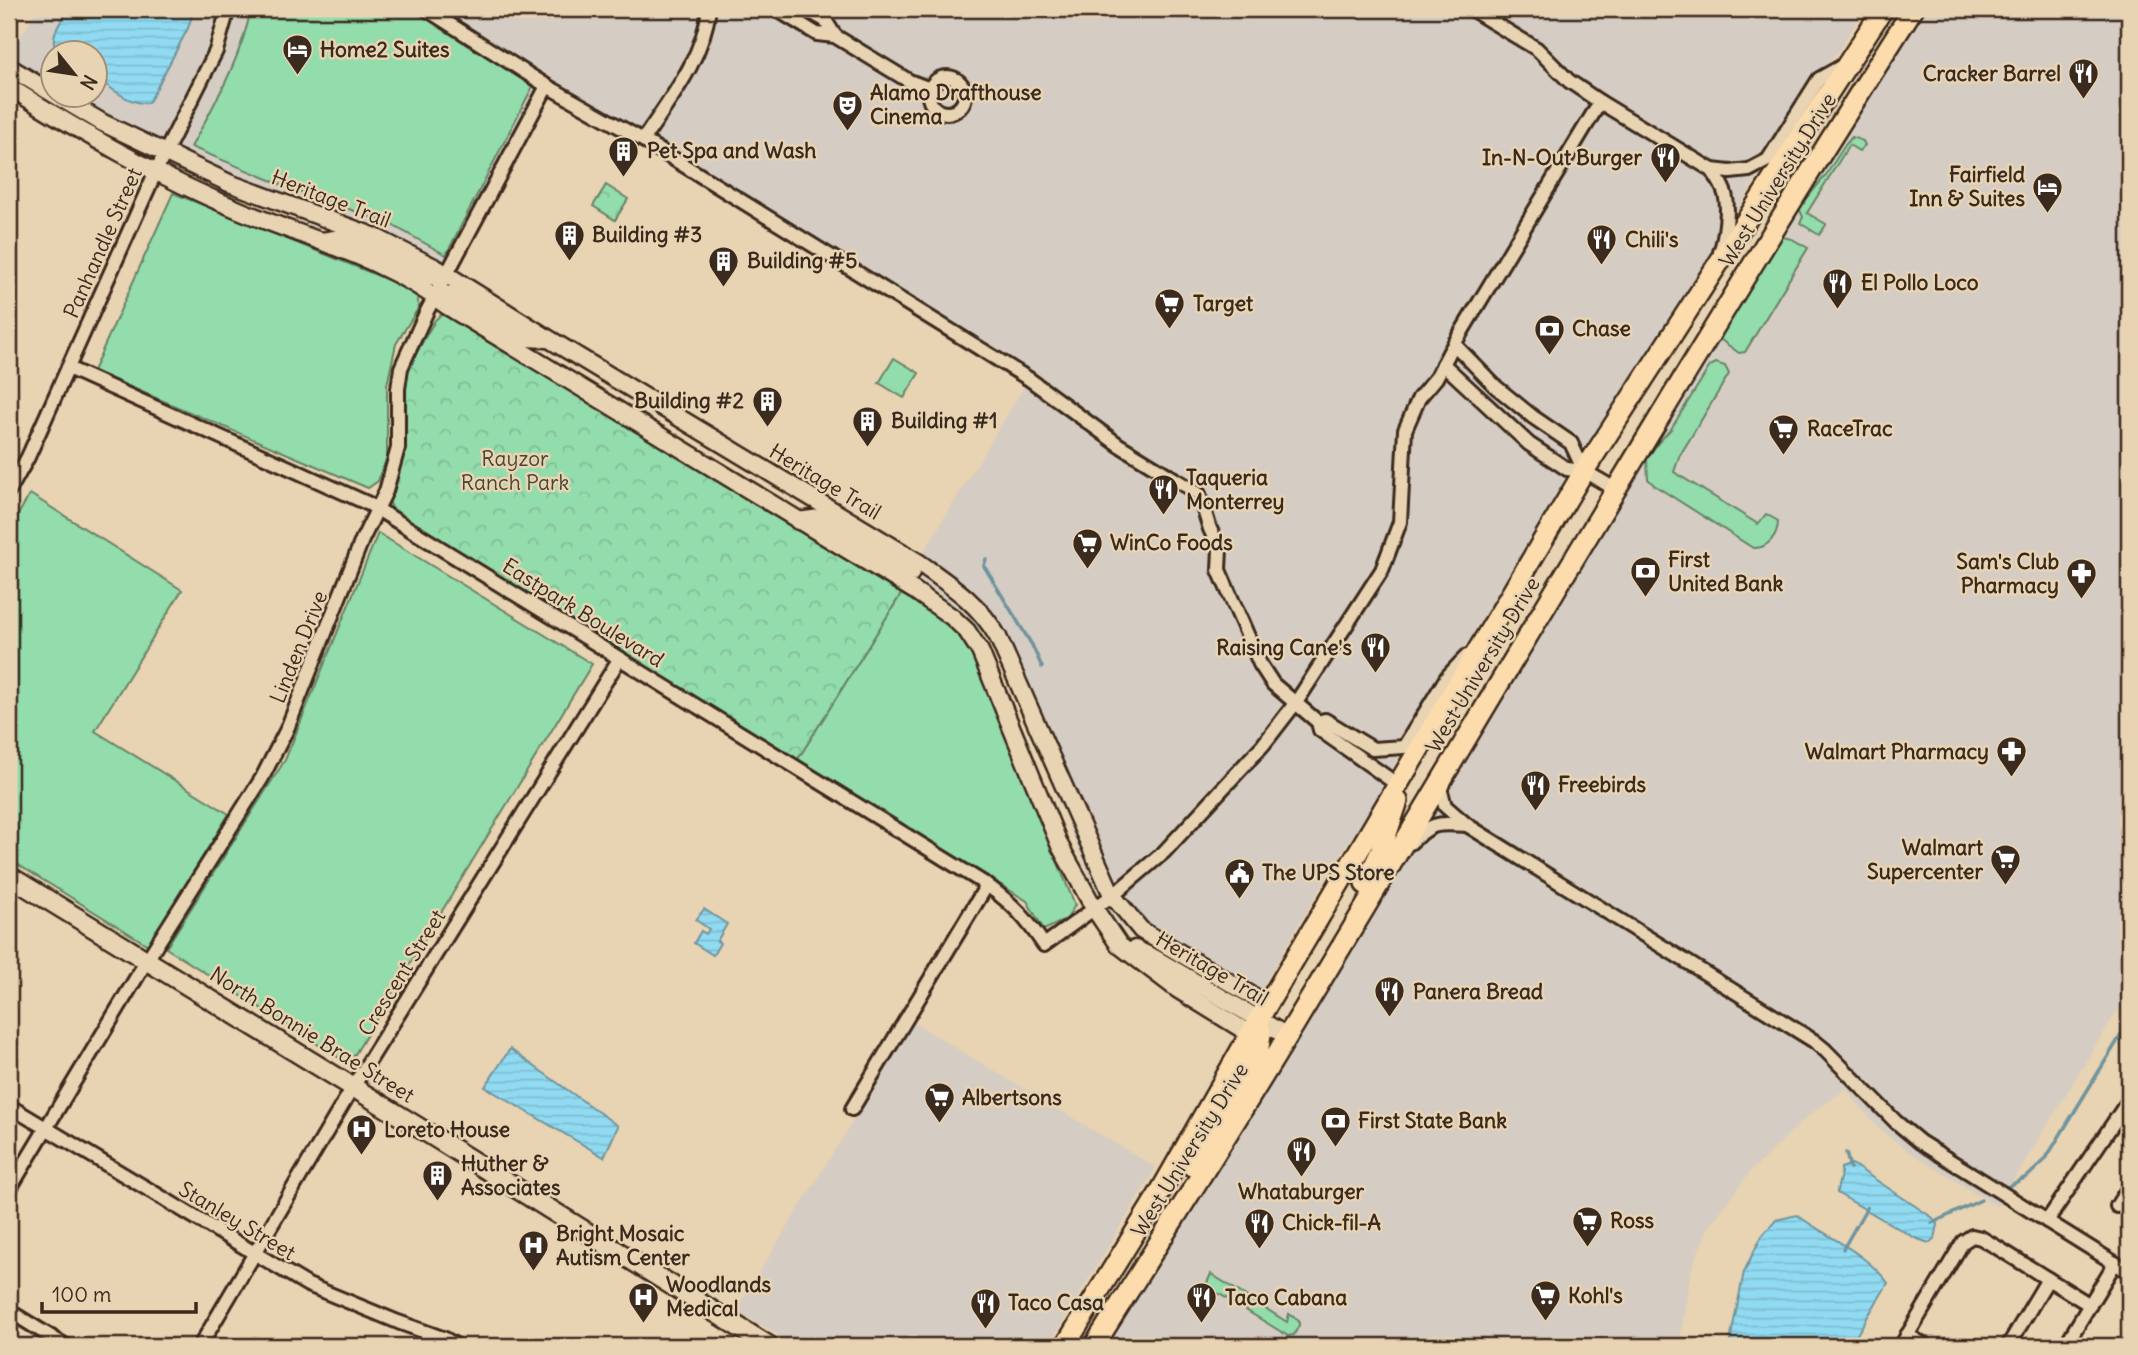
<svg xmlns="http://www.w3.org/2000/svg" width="2138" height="1355" viewBox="0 0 2138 1355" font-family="Delius,sans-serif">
<defs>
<pattern id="park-crowns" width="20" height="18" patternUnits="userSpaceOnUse" patternTransform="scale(1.75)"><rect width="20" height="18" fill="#93dcac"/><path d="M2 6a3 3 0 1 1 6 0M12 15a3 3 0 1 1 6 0" fill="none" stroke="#80bd94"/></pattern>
<pattern id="water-rules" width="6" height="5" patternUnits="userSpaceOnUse" patternTransform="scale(1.75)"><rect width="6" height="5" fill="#91dbf2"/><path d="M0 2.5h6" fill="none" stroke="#7ebccf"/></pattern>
</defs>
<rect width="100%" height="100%" fill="#e8d3b2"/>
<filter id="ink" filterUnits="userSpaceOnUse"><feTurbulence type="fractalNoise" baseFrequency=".0143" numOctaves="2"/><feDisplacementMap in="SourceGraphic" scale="14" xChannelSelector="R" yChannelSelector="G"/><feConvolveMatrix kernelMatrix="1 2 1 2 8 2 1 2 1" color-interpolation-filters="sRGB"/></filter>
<g filter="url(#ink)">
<g fill="#d5ccc3" fill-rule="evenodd">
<path d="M 38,9 L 1864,9 L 1839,50 L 1818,76 L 1785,129 L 1719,242 L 1529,552 L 1492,602 L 1407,740 L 1378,799 L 1337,859 L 1250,1008 L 1139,944 L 1118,922 L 1097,893 L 1004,671 L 988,640 L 964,613 L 911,573 L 1029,379 L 547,85 L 438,282 L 289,215 L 167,165 L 9,80 L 9,56 ZM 52,52 L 94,52 L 94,94 L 52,94 Z"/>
<path d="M 1913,9 L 2129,9 L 2129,991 L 1997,1207 L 1914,1155 L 1879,1129 L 1846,1089 L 1811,1113 L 1749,1173 L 1708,1228 L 1691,1270 L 1679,1346 L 1098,1346 Z"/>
<path d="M 914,1023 L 1156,1168 L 1048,1346 L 797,1346 L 736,1310 Z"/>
</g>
<g fill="#93dcac" stroke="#678365" stroke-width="2">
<path d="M 251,9 L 406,9 L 421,14 L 526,80 L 532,88 L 446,255 L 390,224 L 285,186 L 191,147 C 216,101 240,61 251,9 Z"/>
<path d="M 1852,137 L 1863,141 L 1865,145 L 1859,151 L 1849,145 L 1807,213 L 1826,224 L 1826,225 L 1819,235 L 1800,223 L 1803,217 L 1799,208 L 1826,175 L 1845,145 Z"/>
<path d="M 173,193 L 416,291 L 419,307 L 396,344 L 387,385 L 387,457 L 378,481 L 368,488 L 93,371 Z"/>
<path d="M 1782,237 L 1792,239 L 1808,248 L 1745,352 L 1739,353 L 1721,340 L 1722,332 L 1774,243 Z"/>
<path d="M 894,358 L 919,373 L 904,398 L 879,383 Z"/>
<path d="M 1716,363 L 1725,366 L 1729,374 L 1679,457 L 1674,472 L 1758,524 L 1766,514 L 1778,521 C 1778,535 1768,549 1753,548 L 1654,485 L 1648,479 L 1647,459 L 1658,443 L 1671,429 L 1710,366 Z"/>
<path d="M 30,494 L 182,590 L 95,731 L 229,814 L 148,945 L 9,859 L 9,530 Z"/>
<path d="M 378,533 L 592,664 L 349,1064 L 166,948 L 285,760 Z"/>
<path d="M 901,594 L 927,608 L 957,633 L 976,661 L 1075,905 L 1067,919 L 1044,930 L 1027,901 L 798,759 Z"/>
<path d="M 1211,1274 L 1287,1322 L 1289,1314 L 1299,1321 L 1299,1325 L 1294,1335 L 1288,1336 L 1208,1287 L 1206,1285 Z"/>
</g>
<g fill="url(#park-crowns)" stroke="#678365" stroke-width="2">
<path d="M 606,185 L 628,199 L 615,220 L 593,206 Z"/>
<path d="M 447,314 L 901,594 L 798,759 L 394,513 L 389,501 L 403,456 L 403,402 L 409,366 L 435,320 L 441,315 Z"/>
</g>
<g fill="url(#water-rules)" stroke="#6f949d" stroke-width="2">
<path d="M 69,9 L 194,9 L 188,28 L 153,95 L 148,103 C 129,105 109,86 95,77 L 94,52 L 56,52 C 49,35 60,23 69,9 Z"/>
<path d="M 704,909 L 727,924 L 717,941 L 720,943 L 713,955 L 694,943 L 701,931 L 706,934 L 709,929 L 696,920 Z"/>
<path d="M 510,1049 L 618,1126 L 604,1157 L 485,1087 Z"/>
<path d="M 1852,1164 L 1933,1218 L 1938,1225 L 1935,1238 L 1929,1243 L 1915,1238 L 1837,1193 C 1837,1184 1842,1178 1841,1168 Z"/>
<path d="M 1797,1215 C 1827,1237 1866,1253 1888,1283 L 1850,1346 L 1729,1346 L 1744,1272 L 1752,1255 L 1762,1236 L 1776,1220 Z"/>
</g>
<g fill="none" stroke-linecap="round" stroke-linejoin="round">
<g stroke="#6f949d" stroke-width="3.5">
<path d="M 986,559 L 984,566 L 1032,645 L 1042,667"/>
<path d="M 1846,1153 L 1850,1168"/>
<path d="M 2007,1187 L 2028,1176 L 2045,1160 L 2129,1022"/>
<path d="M 1932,1223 L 1981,1200"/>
<path d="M 1843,1249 L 1867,1207"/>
</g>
<defs>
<g id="minor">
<path d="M 426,9 L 547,86 L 643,140 L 1029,379 L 1119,445 L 1199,494 L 1210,529 L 1220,549 L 1219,570 L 1260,664 L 1273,684 L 1318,722 L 1320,730 L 1398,785"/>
<path d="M 776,9 L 817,34 L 835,36 L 909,81 L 930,89"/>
<path d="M 805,9 L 825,20 L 835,36"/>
<path d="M 1471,9 L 1537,49 L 1569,81 L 1600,102"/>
<circle cx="947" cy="95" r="18"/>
<path d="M 643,140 C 670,99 703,59 709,9"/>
<path d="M 1712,170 L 1730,172 L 1749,170 L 1768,160 L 1819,79 L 1844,65"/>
<path d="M 1454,344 L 1496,387 L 1533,417 L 1571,443 L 1584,471"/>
<path d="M 1443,364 L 1529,444 L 1567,469 L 1584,471 L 1615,489"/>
<path d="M 68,368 L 369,504 L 987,885 C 1014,905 1026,918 1044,945 L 1117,892 L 1164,852 L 1263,745 L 1297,701 L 1382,570 L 1400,522 L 1405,430 L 1419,398 L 1436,378 L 1450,351 L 1600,102 L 1712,170 C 1726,190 1729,199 1726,224 C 1725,234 1724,242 1720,252"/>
<path d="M 9,491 L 28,457 L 156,171 L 216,51 L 228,9"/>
<path d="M 1318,722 L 1325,720 L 1373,749 L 1404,747 L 1447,677 L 1467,656"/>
<path d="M 1439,784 L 1445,806 L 1467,825 L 1814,1041 L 1825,1050 L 1896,1122 L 1920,1142 L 2129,1272"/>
<path d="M 1410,843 C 1433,822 1436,823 1467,825"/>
<path d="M 9,1106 L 308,1285 L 398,1322 L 445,1339 L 457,1346"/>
<path d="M 852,1109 L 987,885"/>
<path d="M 9,1190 L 147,960 L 262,778 L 287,729 L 362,540 L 386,491 L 398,448 L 398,389 L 401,368 L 426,313 L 547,86"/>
<path d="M 2117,1206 L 2129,1187"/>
<path d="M 2047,1221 L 2129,1100"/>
<path d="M 9,1311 L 66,1346"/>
<path d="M 1907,1335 L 1926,1346"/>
<path d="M 200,1346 L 353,1087 L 620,658"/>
<path d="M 1901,1346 L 1963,1242 L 1972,1236 L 1981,1238 L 1998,1248 L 2090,1305"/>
<path d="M 2008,1346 L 2048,1279"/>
<path d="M 2065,1346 L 2115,1263"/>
</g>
<g id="tertiary">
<path d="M 9,67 L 52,93"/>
<path d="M 9,87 C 83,133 158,177 239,210 C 310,240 386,258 447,306 L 915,591 L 952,617 L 967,631 L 980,651 L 1060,846 L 1094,908 L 1119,945 L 1177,989 L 1250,1034"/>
<path d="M 54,94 L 103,123 L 229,183 L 373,236 L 436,268 L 549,339 L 918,562 C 950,585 978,602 998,637 L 1112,895 L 1141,930 L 1258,999"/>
<path d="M 322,241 L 347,237 L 425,275 L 434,277"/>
<path d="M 435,296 L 453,294 L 526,338 L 546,339"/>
<path d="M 798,521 L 820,518 L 911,573"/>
<path d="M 1135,949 L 1154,958 L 1287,1036"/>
</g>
<path id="secondary" d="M 9,876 L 431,1135 L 769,1346"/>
<g id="primary">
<path d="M 1365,884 L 1381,851 L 1398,801"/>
<path d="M 1192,1166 L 1259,1048 L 1261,1034 L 1259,1021"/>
<path d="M 1065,1346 L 1160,1192 L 1250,1034 L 1584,471 L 1883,9"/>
<path d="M 1094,1346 C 1159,1242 1226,1138 1290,1032 C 1497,690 1698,345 1913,9"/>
</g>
</defs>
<use href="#minor" stroke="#3b2a1e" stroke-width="18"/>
<use href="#tertiary" stroke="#3b2a1e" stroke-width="21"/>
<use href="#secondary" stroke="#3b2a1e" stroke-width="23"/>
<use href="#primary" stroke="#3b2a1e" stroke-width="24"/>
<use href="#minor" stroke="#e8d3b2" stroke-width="12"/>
<use href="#tertiary" stroke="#e8d3b2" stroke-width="16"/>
<use href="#secondary" stroke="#e8d3b2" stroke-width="18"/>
<use href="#primary" stroke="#fcdcac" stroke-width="19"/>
</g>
</g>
<defs>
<symbol id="hotel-pin" viewBox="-11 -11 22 30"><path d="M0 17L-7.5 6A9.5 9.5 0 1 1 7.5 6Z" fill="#3b2a1e" stroke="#e8d3b2"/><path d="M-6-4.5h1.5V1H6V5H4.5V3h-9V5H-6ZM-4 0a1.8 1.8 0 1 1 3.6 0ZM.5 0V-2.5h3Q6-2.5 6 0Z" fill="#fff"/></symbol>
<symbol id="restaurant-pin" viewBox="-11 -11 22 30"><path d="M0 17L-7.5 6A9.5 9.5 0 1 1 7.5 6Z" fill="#3b2a1e" stroke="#e8d3b2"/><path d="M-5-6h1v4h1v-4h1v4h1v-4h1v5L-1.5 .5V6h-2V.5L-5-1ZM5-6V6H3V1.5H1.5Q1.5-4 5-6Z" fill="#fff"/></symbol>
<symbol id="theatre-pin" viewBox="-11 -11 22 30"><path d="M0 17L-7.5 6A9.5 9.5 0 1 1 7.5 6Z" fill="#3b2a1e" stroke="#e8d3b2"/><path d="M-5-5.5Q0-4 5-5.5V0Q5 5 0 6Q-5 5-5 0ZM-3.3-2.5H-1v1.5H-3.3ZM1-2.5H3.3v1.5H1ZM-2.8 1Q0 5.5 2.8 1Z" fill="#fff"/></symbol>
<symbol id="building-pin" viewBox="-11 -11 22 30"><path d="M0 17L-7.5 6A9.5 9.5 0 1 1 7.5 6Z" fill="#3b2a1e" stroke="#e8d3b2"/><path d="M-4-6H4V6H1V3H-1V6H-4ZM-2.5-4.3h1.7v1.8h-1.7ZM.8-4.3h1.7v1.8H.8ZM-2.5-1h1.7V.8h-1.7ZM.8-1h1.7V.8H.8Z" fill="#fff"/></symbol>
<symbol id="supermarket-pin" viewBox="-11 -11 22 30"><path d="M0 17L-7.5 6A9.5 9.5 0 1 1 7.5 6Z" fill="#3b2a1e" stroke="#e8d3b2"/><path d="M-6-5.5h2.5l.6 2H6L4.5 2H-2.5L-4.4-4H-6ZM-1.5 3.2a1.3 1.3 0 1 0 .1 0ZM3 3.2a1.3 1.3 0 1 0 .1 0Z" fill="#fff"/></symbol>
<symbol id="bank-pin" viewBox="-11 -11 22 30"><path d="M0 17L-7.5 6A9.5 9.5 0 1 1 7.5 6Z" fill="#3b2a1e" stroke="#e8d3b2"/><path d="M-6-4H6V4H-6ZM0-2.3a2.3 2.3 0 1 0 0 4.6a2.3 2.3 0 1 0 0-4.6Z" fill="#fff"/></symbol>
<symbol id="pharmacy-pin" viewBox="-11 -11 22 30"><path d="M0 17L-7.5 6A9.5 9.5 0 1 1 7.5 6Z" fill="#3b2a1e" stroke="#e8d3b2"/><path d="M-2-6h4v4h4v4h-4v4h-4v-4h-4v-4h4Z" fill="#fff"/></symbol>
<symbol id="civic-pin" viewBox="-11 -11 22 30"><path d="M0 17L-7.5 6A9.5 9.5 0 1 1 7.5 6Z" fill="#3b2a1e" stroke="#e8d3b2"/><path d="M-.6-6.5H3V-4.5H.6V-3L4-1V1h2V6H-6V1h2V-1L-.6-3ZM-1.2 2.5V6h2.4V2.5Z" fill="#fff"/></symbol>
<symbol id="hospital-pin" viewBox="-11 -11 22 30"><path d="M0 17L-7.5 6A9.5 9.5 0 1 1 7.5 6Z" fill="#3b2a1e" stroke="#e8d3b2"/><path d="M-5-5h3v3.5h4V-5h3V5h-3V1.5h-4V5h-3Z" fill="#fff"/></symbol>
</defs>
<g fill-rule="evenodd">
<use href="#hotel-pin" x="280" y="32" width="35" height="47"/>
<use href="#restaurant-pin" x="2066" y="56" width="35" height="47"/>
<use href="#theatre-pin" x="830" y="88" width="35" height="47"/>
<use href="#building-pin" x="606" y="134" width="35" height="47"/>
<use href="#restaurant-pin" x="1648" y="140" width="35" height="47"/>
<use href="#hotel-pin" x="2030" y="170" width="35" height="47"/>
<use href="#building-pin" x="552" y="218" width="35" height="47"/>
<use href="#restaurant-pin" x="1584" y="222" width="35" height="47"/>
<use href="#building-pin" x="706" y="244" width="35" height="47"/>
<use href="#restaurant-pin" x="1820" y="266" width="35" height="47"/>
<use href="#supermarket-pin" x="1152" y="286" width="35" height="47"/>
<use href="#bank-pin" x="1532" y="312" width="35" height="47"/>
<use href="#building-pin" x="750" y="384" width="35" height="47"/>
<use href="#building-pin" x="850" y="404" width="35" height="47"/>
<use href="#supermarket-pin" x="1766" y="412" width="35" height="47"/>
<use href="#restaurant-pin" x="1146" y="472" width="35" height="47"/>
<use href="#supermarket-pin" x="1070" y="526" width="35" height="47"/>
<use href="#bank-pin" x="1628" y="554" width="35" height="47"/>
<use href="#pharmacy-pin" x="2064" y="556" width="35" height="47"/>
<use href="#restaurant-pin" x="1358" y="630" width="35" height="47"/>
<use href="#pharmacy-pin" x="1994" y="734" width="35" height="47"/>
<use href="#restaurant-pin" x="1518" y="768" width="35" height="47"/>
<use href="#supermarket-pin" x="1988" y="842" width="35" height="47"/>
<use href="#civic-pin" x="1222" y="856" width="35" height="47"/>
<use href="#restaurant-pin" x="1372" y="974" width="35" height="47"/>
<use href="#supermarket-pin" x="922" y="1080" width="35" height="47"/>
<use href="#bank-pin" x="1318" y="1104" width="35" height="47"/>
<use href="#hospital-pin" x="344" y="1112" width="35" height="47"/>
<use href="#restaurant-pin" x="1284" y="1134" width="35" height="47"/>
<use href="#building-pin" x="420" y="1158" width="35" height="47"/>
<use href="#supermarket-pin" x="1570" y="1204" width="35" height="47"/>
<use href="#restaurant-pin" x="1242" y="1206" width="35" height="47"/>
<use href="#hospital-pin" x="516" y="1228" width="35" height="47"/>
<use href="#supermarket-pin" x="1528" y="1278" width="35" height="47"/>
<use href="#hospital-pin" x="626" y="1280" width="35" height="47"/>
<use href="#restaurant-pin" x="1184" y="1280" width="35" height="47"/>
<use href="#restaurant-pin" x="968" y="1286" width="35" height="47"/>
</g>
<g text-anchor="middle" stroke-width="5" stroke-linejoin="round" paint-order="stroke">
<g font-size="21" font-weight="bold" fill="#3b2a1e" stroke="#e8d3b2" text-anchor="start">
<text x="320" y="57">Home2 Suites</text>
<text x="2061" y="81" text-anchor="end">Cracker Barrel</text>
<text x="870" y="100">Alamo Drafthouse<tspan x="870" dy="24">Cinema</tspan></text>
<text x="647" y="158">Pet Spa and Wash</text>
<text x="1642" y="165" text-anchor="end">In-N-Out Burger</text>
<text x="2025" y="182" text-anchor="end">Fairfield<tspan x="2025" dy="24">Inn &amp; Suites</tspan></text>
<text x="592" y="242">Building #3</text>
<text x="1625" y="247">Chili's</text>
<text x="747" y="268">Building #5</text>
<text x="1861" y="290">El Pollo Loco</text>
<text x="1193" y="311">Target</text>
<text x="1572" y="336">Chase</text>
<text x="744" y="408" text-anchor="end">Building #2</text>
<text x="891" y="428">Building #1</text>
<text x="1807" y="436">RaceTrac</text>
<text x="1186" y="485">Taqueria<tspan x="1186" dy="24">Monterrey</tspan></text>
<text x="1110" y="550">WinCo Foods</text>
<text x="1668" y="567">First<tspan x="1668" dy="24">United Bank</tspan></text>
<text x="2059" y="569" text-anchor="end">Sam's Club<tspan x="2059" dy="24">Pharmacy</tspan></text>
<text x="1352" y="655" text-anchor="end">Raising Cane's</text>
<text x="1989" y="759" text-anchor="end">Walmart Pharmacy</text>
<text x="1558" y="792">Freebirds</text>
<text x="1983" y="855" text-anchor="end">Walmart<tspan x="1983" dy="24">Supercenter</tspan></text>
<text x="1262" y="880">The UPS Store</text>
<text x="1413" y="999">Panera Bread</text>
<text x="962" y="1105">Albertsons</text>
<text x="1358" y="1128">First State Bank</text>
<text x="384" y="1137">Loreto House</text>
<text x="461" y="1171">Huther &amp;<tspan x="461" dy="24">Associates</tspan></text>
<text x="1301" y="1199" text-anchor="middle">Whataburger</text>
<text x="1610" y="1228">Ross</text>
<text x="1282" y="1230">Chick-fil-A</text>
<text x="556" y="1241">Bright Mosaic<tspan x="556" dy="24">Autism Center</tspan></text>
<text x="666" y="1292">Woodlands<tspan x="666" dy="24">Medical</tspan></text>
<text x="1568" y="1303">Kohl's</text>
<text x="1225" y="1305">Taco Cabana</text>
<text x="1008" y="1310">Taco Casa</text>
</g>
<g font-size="21" fill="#3b2a1e" stroke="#e8d3b2">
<text transform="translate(1778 180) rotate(-58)" y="7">West University Drive</text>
<text transform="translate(331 199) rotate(21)" y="7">Heritage Trail</text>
<text transform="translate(103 243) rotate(-66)" y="7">Panhandle Street</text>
<text transform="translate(825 482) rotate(31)" y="7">Heritage Trail</text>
<text transform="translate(583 613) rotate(32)" y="7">Eastpark Boulevard</text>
<text transform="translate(299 647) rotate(-68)" y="7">Linden Drive</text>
<text transform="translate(1483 665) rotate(-59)" y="7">West University Drive</text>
<text transform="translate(1212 969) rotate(30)" y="7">Heritage Trail</text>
<text transform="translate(402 973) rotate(-58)" y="7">Crescent Street</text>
<text transform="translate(312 1035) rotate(32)" y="7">North Bonnie Brae Street</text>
<text transform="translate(1190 1150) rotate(-58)" y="7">West University Drive</text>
<text transform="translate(237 1221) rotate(31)" y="7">Stanley Street</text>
</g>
<g font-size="21" fill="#484533" stroke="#e8d3b2">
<text x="515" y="466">Rayzor<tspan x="515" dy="24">Ranch Park</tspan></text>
</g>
</g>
<rect width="2138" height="1355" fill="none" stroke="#e8d3b2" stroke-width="35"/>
<rect x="18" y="18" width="2103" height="1320" fill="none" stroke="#3b2a1e" stroke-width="2.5" filter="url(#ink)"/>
<g transform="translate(74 74) rotate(120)"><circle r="33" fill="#e8d3b2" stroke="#a38f77" stroke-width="2"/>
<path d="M0-5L12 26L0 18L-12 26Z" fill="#3b2a1e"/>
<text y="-10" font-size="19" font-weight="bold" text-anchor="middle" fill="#3b2a1e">N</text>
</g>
<path d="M42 1302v10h154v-10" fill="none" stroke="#3b2a1e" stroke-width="3.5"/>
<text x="52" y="1302" font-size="21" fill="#3b2a1e" stroke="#e8d3b2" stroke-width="5" paint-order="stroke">100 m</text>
</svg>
